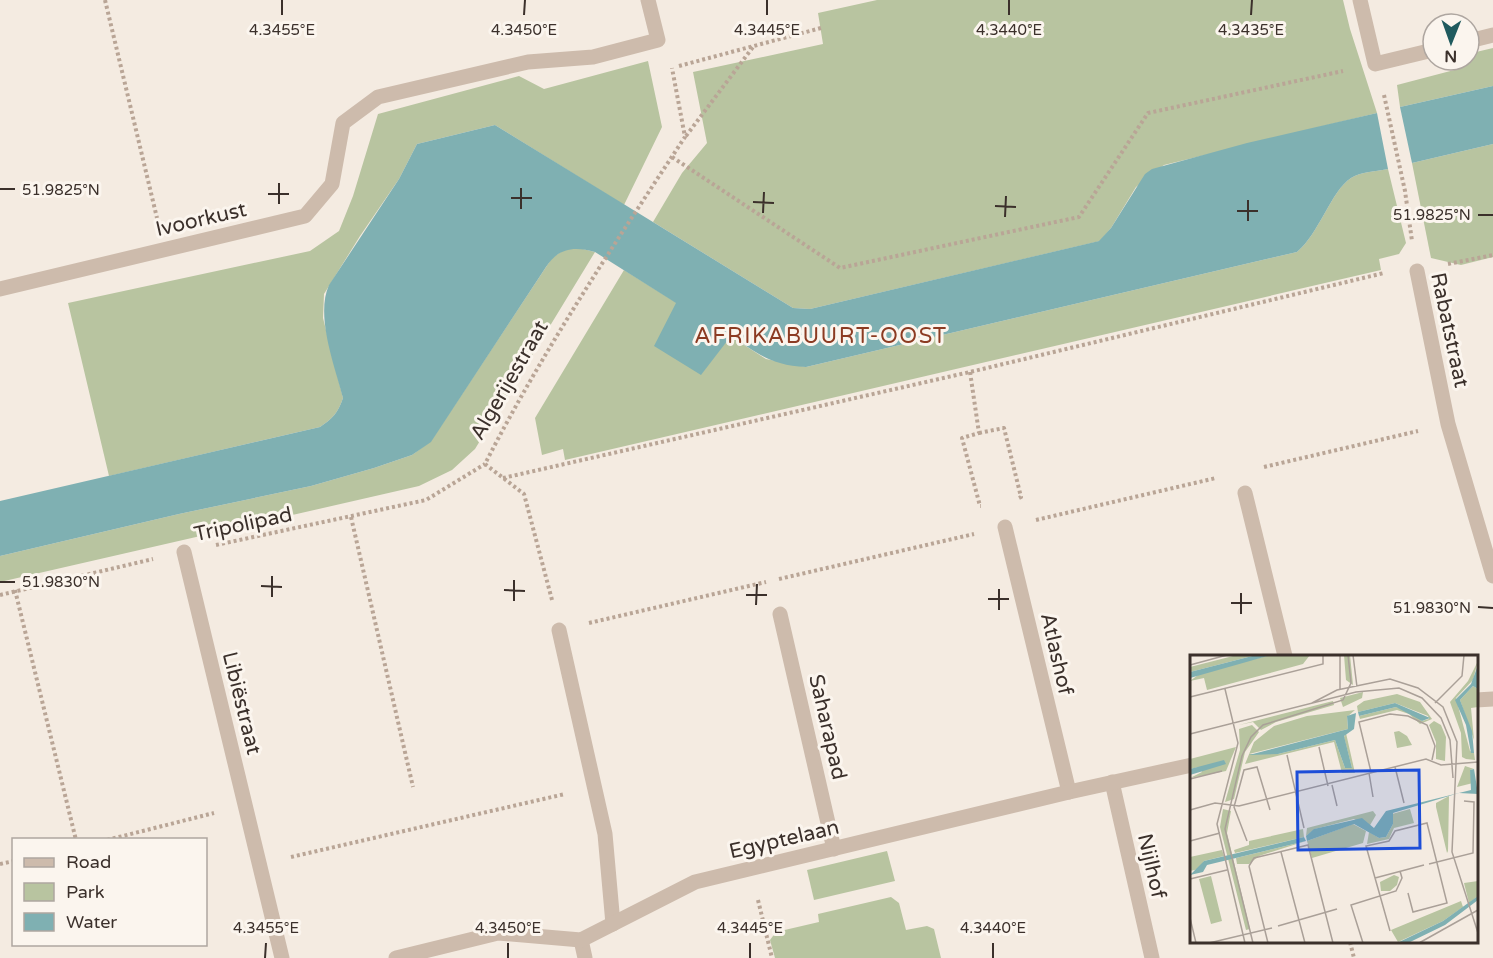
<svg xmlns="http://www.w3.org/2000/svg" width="1493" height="958" viewBox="0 0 1493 958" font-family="'Varela Round',sans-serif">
<rect width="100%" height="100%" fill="#f4ebe1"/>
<g fill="#b8c4a0">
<path d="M 877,0 L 1343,0 L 1350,29 L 1377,113 L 1164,165 L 1136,187 L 1111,228 L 1100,241 L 810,309 L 793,308 L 653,222 L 682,173 L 707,143 L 693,72 L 823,44 L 818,13 Z"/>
<path d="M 1493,48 L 1493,86 L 1400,107 L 1397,85 L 1458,69 L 1466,60 L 1469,60 L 1472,53 Z"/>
<path d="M 648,61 L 662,127 L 624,205 L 495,125 L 417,144 L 399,179 L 360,236 L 324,294 L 323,318 L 343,398 C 338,413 332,419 320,427 L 109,476 L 68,303 L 310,251 L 339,231 L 353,196 L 378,114 L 519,76 L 544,89 Z"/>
<path d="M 1493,144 L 1493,257 L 1461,265 L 1431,258 L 1412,163 Z"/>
<path d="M 1388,169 L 1406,243 L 1399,254 L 1379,259 L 1381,270 L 565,460 L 563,449 L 542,455 L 535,418 L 624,270 L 677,303 L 701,374 L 730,336 L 766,359 L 806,367 L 1297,252 C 1319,234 1331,191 1351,178 C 1360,172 1378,171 1388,169 Z"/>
<path d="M 571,248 L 583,249 L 595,252 L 475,449 L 452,470 L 419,486 L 0,582 L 0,556 L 179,514 L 311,486 L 374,468 L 412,455 L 431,441 L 552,258 L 562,251 Z"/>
<path d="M 887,851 L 895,881 L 814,900 L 807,870 Z"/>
<path d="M 891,897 L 899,903 L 906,930 L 927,926 L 934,929 L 941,958 L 775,958 L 770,940 L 776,932 L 819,922 L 818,914 Z"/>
</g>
<g fill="#7fb0b2">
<path d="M 1493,86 L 1493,144 L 1412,163 L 1400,107 Z"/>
<path d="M 1377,113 L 1388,169 C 1378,171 1360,172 1351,178 C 1331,191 1319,234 1297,252 L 806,367 C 770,365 759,354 731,336 L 701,375 L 654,346 L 676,303 L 595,252 C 574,246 558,248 546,267 L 431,442 L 412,455 L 374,468 L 311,486 L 179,514 L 0,556 L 0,501 L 320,427 C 332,419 338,413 343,398 C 335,366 315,316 329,285 L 399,179 L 417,144 L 495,125 L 793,308 L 810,309 L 1099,241 L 1111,228 L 1145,174 L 1152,169 L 1247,143 Z"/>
</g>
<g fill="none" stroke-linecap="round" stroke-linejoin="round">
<g stroke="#b9a596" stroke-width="4" stroke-dasharray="3 3" stroke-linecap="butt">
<path d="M 105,0 L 157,218"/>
<path d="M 679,66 L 821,28"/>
<path d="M 1384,95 L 1405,191 L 1412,241"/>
<path d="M 686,136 L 753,47"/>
<path d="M 672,157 L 840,268 L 1079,217 L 1148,113 L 1343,71"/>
<path d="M 1448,264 L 1493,255"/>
<path d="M 970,372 L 979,433 L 962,438 L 980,506 L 981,506"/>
<path d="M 979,433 L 1004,428 L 1021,497 L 1019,498"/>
<path d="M 1264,467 L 1418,431"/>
<path d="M 503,478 L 970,372 L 1384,273"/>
<path d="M 351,517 L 413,787"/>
<path d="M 1036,520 L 1216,478"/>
<path d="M 216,545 L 426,500 L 485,464"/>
<path d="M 779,579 L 974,534"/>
<path d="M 15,590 L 76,840"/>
<path d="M 0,595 L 153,559"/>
<path d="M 552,600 L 524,494 L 485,464 C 543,350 615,243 685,137 L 672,68"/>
<path d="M 589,623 L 766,582"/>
<path d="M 107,840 L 214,813"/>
<path d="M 291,857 L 565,794"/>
<path d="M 0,864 L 14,861"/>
<path d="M 758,900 L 772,958"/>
<path d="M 1350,942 L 1354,958"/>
</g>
<g stroke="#cdbbac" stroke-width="15">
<path d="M 1245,493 L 1285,656"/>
<path d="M 780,614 L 834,849"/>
</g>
<g stroke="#cdbbac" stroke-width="15">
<path d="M 1360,0 L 1375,64 L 1433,50"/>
<path d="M 1469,41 L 1493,35"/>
<path d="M 1417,271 L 1448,424 L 1493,576"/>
<path d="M 0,289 L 305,216 L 332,184 L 343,123 L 378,97 L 528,62 L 593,57 L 658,40 L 648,0"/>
<path d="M 1005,527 L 1069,792"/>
<path d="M 184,552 L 282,958"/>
<path d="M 559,630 L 605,834 L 613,924"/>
<path d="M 1476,700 L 1493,699"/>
<path d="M 1112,782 L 1152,958"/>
<path d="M 581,940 L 585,958"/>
<path d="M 396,958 L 498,933 L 581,940 L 695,882 L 1069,792 L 1192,765"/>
</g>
</g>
<path fill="none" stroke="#3b302b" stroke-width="2" d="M 282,15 L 282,0M 524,15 L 525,0M 767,15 L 767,0M 1009,15 L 1009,0M 1251,15 L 1252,0M 0,189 L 15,189M 268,194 L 289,194M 511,198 L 532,198M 753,202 L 774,203M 279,204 L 279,183M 995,206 L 1016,207M 521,209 L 521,188M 1237,211 L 1258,211M 763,213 L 764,192M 1478,215 L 1493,215M 1005,217 L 1006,196M 1248,221 L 1248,200M 0,582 L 15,582M 261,586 L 282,587M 504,590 L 525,591M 746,595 L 767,595M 272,597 L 272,576M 988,599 L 1009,599M 514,601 L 514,580M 1231,603 L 1252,603M 756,605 L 757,584M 1478,607 L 1493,608M 999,610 L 999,589M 1241,614 L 1241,593M 265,958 L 266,943M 508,958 L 508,943M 750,958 L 750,943M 993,958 L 993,943"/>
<g text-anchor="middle" stroke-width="6" stroke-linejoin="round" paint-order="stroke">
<g font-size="21" fill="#3b302b" stroke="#fbf5ee">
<text transform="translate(201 219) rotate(-13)" y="7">Ivoorkust</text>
<text transform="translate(1450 330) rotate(78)" y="7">Rabatstraat</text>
<text transform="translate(509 380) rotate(-60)" y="7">Algerijestraat</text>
<text transform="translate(243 524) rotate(-12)" y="7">Tripolipad</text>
<text transform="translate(1057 654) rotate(77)" y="7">Atlashof</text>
<text transform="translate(242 703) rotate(76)" y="7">Libiëstraat</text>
<text transform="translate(828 727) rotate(77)" y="7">Saharapad</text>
<text transform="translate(784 839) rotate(-13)" y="7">Egyptelaan</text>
<text transform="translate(1152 866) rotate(77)" y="7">Nijlhof</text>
</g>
<g font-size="22" letter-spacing="1.5" fill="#8c3b22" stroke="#fbf5ee">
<text x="821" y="343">AFRIKABUURT-OOST</text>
</g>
</g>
<g transform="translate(1190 655)">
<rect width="288" height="288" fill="#f4ebe1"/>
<path d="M 47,0 L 66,0 L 0,17 L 0,12 ZM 81,0 L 120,0 L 113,9 L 17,35 L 14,23 L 0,26 L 12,17 ZM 154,0 L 160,0 L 163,30 L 156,25 ZM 288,6 L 283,25 L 266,43 L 280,96 L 284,98 L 285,105 L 276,104 L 272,102 L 271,78 L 260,47 L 278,26 ZM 283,31 L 288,34 L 288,52 L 281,53 L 284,85 L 270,45 ZM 173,37 L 172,43 L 153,52 L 150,43 ZM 207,39 L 230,47 L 242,64 L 230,69 L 219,59 L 207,55 L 170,64 L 169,61 L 206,52 L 219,56 L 232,66 L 239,64 L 238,61 L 205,48 L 168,57 L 167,51 L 174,46 ZM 143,46 L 144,50 L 86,67 L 71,75 L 63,67 L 49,70 ZM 165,55 L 157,62 L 158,74 L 59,99 L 88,99 L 145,85 L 155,113 L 162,113 L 154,82 L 156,78 L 165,118 L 152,118 L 144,87 L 55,109 L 64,87 L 84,71 L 117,61 ZM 244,66 L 251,70 L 256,82 L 255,106 L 246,104 L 246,87 L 239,70 ZM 62,70 L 69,77 L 55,97 L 44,144 L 35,147 L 50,95 L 49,74 ZM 209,76 L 217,81 L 222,90 L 207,93 L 204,77 ZM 46,92 L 36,116 L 0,123 L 12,117 L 9,112 L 0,114 L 0,104 ZM 275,111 L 284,114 L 280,115 L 283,128 L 267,132 ZM 259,141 L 258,196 L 257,198 L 246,152 L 246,148 ZM 33,154 L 41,156 L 37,178 L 60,274 L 56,275 L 30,172 ZM 220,154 L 224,168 L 204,173 L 199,184 L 177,189 L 179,177 L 189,183 L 196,182 L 203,169 L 202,159 ZM 183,156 L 186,160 L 179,172 L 164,164 L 125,174 L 116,181 L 117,173 ZM 163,169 L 176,176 L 173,188 L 122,203 L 117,186 ZM 113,174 L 114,182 L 45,198 L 44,195 L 59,190 L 59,186 ZM 116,186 L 69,201 L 59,209 L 47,209 L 46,203 ZM 32,195 L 34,201 L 14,206 L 9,214 L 0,216 L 0,202 ZM 204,220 L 209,222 L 207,230 L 200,236 L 191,236 L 190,227 ZM 21,221 L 32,266 L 21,269 L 9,224 ZM 288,226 L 288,241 L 279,248 L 274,228 ZM 271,246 L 273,252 L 253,266 L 208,287 L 201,275 Z" fill="#b8c4a0"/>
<path d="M 66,0 L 81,0 L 0,23 L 0,17 ZM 288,10 L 288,34 L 283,31 L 270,45 L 282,76 L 284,98 L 281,98 L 276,70 L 265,45 L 281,29 ZM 205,48 L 240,63 L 232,66 L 206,52 L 169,61 L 168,57 ZM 166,58 L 164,74 L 154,81 L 162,113 L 155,113 L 145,85 L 88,99 L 59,100 L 158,74 L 157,61 ZM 34,105 L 36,109 L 0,120 L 0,114 ZM 284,114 L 288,139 L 269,138 L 203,158 L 203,169 L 196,182 L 189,183 L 164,169 L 117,186 L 116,181 L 124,174 L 172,163 L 184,173 L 196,156 L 281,135 L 280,115 ZM 114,182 L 116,186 L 17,210 L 13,217 L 0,220 L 14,206 ZM 288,241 L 288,245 L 255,270 L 218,288 L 207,288 L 253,266 Z" fill="#7fb0b2"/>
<path fill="none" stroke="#aaa098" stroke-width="1.5" d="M 163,0 L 167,32M 0,10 L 37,0M 35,34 L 48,88 L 27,169 L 55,288M 150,34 L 150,0M 0,42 L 133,9 L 133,0M 122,48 L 147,35 L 200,24 L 228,33 L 253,52 L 267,87 L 262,197 L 288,278M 245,48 L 272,21 L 274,0M 0,79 L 166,37 L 209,33 L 232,43 L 251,63 L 260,85 L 263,123M 129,92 L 138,131M 97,100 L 114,173M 205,112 L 214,148M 181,117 L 169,67 L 200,59 L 218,61 L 237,70 L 245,91 L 242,105M 179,118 L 183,142M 0,124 L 32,116M 142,130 L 147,151M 0,155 L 25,148 L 49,151 L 236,104 L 251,110 L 288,107M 0,186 L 30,178M 57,186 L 44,152 L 54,115 L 67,112 L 80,155M 91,197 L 115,288M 239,209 L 283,198 L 284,147 L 274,146M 59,211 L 64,203 L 118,190 L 143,288M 59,211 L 78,288M 185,223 L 234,210M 0,224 L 37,215M 0,263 L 6,288M 88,271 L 147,254M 200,276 L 176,191 L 199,186 L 205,176 L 237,168 L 257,248 L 223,257 L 218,238M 19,288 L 82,273M 63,288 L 35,174 L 52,101 L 61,82 L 73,70 L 153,45 L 161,28 L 158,0M 173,288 L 161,250 L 206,236 L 212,223 L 210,216M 229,288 L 288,255"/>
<path fill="#1d4ed8" fill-opacity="0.15" stroke="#1d4ed8" stroke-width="3" d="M 229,115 L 230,193 L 108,195 L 107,117 Z"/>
<rect width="288" height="288" fill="none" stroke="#3b302b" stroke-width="3"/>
</g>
<g font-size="15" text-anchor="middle" fill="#3b302b" stroke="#fbf5ee" stroke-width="6" stroke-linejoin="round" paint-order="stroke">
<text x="282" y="35">4.3455°E</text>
<text x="524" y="35">4.3450°E</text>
<text x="767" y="35">4.3445°E</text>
<text x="1009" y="35">4.3440°E</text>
<text x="1251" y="35">4.3435°E</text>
<text x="61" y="195">51.9825°N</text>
<text x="1432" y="220">51.9825°N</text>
<text x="61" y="587">51.9830°N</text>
<text x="1432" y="613">51.9830°N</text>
<text x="266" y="933">4.3455°E</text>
<text x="508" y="933">4.3450°E</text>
<text x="750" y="933">4.3445°E</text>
<text x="993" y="933">4.3440°E</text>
</g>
<rect x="12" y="838" width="195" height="108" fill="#fbf5ee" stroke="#aea6a0" stroke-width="1.5"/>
<rect x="24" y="858" width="30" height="9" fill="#cdbbac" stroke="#aea6a0" stroke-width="1.5"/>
<text x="66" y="868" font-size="18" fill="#3b302b">Road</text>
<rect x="24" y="883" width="30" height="18" fill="#b8c4a0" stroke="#aea6a0" stroke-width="1.5"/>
<text x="66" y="898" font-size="18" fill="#3b302b">Park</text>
<rect x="24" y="913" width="30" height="18" fill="#7fb0b2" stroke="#aea6a0" stroke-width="1.5"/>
<text x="66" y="928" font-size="18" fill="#3b302b">Water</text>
<g transform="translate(1451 42) rotate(181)"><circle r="28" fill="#fbf5ee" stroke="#aea6a0" stroke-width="1.5"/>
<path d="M0-4.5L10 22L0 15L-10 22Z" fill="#1f5a5e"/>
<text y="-9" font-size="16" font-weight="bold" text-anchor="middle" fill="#3b302b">N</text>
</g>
</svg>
